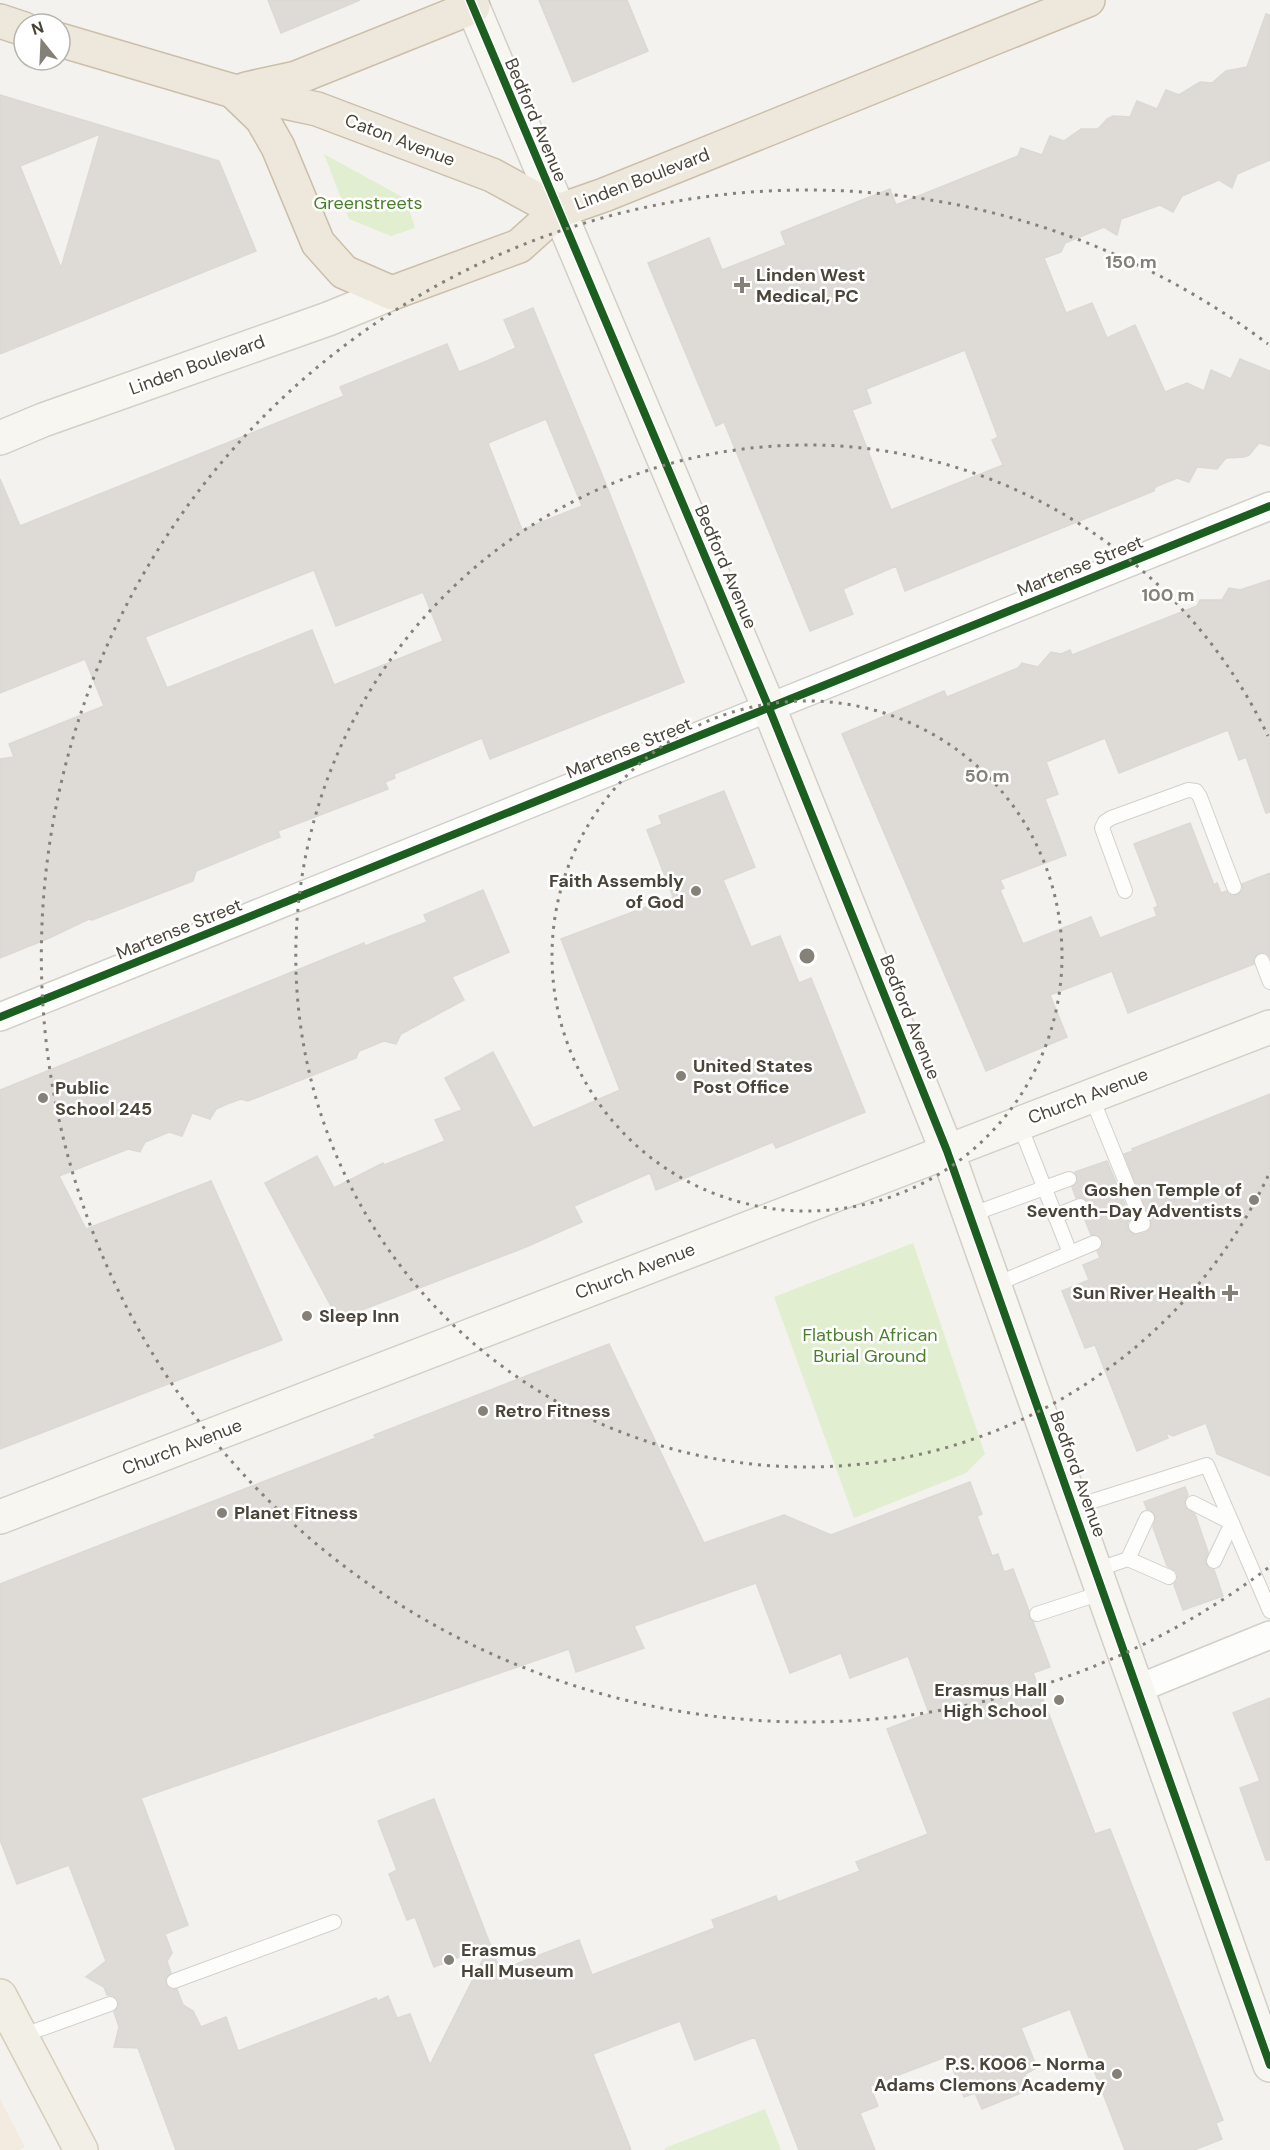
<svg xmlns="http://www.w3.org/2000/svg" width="1270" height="2150" viewBox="0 0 1270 2150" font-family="'DM Sans',sans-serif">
<rect width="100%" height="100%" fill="#f4f2ee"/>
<path fill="#f3ebdf" d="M 0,2099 L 25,2147 L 20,2150 L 0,2150 Z"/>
<g fill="#e1eecf">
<path d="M 324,154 L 406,199 L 415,228 L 391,236 L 349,219 Z"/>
<path d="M 913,1243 L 985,1454 L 966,1473 L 854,1518 L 774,1297 Z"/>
<path d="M 765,2109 L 781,2150 L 665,2150 L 665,2148 Z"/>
</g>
<g fill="#dedbd6" stroke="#dcd9d4" stroke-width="1.5" fill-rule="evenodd">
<path d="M 268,0 L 360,0 L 281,33 Z"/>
<path d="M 539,0 L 627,0 L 648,51 L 573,82 Z"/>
<path d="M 1266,14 L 1270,15 L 1270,160 L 1237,174 L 1232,188 L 1219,180 L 1182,196 L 1173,212 L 1160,205 L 1121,219 L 1117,235 L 1104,227 L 1065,243 L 1061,252 L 1044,258 L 1066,313 L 1092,303 L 1107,338 L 1135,325 L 1165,392 L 1187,383 L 1204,391 L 1211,370 L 1231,379 L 1240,359 L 1270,371 L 1270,446 L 1259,443 L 1249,455 L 1244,457 L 1226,458 L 1217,469 L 1197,467 L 1189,482 L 1177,478 L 1155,487 L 1154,491 L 905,591 L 896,566 L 843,589 L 853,614 L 810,631 L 724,422 L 716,426 L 648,263 L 709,238 L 722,270 L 786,245 L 781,232 L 890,189 L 896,205 L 1018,156 L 1021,148 L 1042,155 L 1050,136 L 1064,141 L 1081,129 L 1098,129 L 1107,119 L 1113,116 L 1130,117 L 1137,101 L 1157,109 L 1166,90 L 1179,95 L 1200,82 L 1212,83 L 1226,71 L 1247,67 ZM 965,350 L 998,437 L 992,440 L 1003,465 L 891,510 L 852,410 L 871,403 L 866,389 Z"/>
<path d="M 0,95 L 219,161 L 256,251 L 0,354 ZM 100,134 L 61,268 L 20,166 Z"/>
<path d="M 533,308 L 599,467 L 684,682 L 490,759 L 482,738 L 394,774 L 395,778 L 385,782 L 388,789 L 278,831 L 280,837 L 196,871 L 193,881 L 92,920 L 89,919 L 47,939 L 0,958 L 0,759 L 14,757 L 9,744 L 104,706 L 85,659 L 0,693 L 0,479 L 20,526 L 344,396 L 340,387 L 447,344 L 459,372 L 487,361 L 516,348 L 504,320 ZM 546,419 L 582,506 L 522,530 L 488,443 ZM 314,570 L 336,626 L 423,592 L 443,641 L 334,685 L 312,630 L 167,688 L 145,637 Z"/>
<path d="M 1270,580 L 1270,812 L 1266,813 L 1246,757 L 1239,760 L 1228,730 L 1119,773 L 1105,738 L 1046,762 L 1058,794 L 1045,799 L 1066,855 L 1000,880 L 1004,888 L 1000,890 L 1023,944 L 1091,917 L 1100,938 L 1157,916 L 1154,908 L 1158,906 L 1134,844 L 1190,823 L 1214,885 L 1217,883 L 1221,893 L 1226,891 L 1232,896 L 1238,895 L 1243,889 L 1242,884 L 1270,873 L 1270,957 L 1264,952 L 1258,953 L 1253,959 L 1254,964 L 1128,1013 L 1112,971 L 1050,995 L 1067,1037 L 986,1071 L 842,734 L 944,691 L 947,697 L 1018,668 L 1022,663 L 1038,667 L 1051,652 L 1061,654 L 1070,650 L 1072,655 L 1197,606 L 1200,600 L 1222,600 L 1229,588 L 1240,590 Z"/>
<path d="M 724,791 L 755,867 L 723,880 L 751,947 L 780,936 L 799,983 L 811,978 L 865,1112 L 776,1148 L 773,1142 L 656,1190 L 650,1173 L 574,1206 L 582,1222 L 526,1247 L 338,1319 L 265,1183 L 317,1156 L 334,1188 L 383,1163 L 384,1165 L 445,1141 L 435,1120 L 462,1110 L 445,1078 L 493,1052 L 533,1128 L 620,1090 L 561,939 L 673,897 L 647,830 L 662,824 L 659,816 Z"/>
<path d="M 483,890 L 509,952 L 452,977 L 464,1000 L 401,1034 L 396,1044 L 384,1041 L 359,1051 L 356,1058 L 248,1101 L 241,1099 L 227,1104 L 216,1109 L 210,1119 L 192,1113 L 182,1136 L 169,1132 L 145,1142 L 140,1152 L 128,1149 L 59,1176 L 86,1229 L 211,1181 L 282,1340 L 0,1449 L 0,1090 L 364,943 L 365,946 L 427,922 L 424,915 Z"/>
<path d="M 1270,1094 L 1270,1476 L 1217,1454 L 1206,1423 L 1173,1436 L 1166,1433 L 1168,1438 L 1137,1451 L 1095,1345 L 1085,1348 L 1062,1291 L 1089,1280 L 1083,1265 L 1100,1258 L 1097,1251 L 1103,1244 L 1099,1236 L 1091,1235 L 1083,1215 L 1089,1208 L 1088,1202 L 1082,1197 L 1076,1198 L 1072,1187 L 1078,1181 L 1075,1172 L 1107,1161 L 1131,1219 L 1127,1223 L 1128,1229 L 1134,1235 L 1145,1233 L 1150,1230 L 1151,1221 L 1124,1154 L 1133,1151 L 1132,1149 Z"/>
<path d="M 609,1344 L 704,1543 L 784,1515 L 831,1535 L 970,1482 L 982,1514 L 977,1516 L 992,1556 L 998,1554 L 1004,1572 L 1013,1569 L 1029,1611 L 1029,1617 L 1033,1622 L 1050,1667 L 1033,1673 L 1095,1834 L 1110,1829 L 1223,2120 L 1216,2123 L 1222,2139 L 1194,2150 L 1125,2150 L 1070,2009 L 1021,2028 L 1037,2068 L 1025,2074 L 1031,2089 L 982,2109 L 975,2093 L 964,2097 L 948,2056 L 870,2086 L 878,2106 L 860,2113 L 875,2150 L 799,2150 L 755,2037 L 695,2060 L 680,2021 L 593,2054 L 631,2150 L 176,2150 L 138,2048 L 114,2047 L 119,2027 L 114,2012 L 119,2006 L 118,2000 L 112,1995 L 107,1995 L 104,1987 L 86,1977 L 106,1961 L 69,1865 L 17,1884 L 0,1840 L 0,1584 L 376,1438 L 374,1435 ZM 756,1583 L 790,1673 L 841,1653 L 850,1678 L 908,1656 L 929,1713 L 887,1729 L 928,1834 L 856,1862 L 860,1871 L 778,1902 L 776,1896 L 712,1920 L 715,1928 L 592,1975 L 579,1940 L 500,1970 L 434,1799 L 378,1821 L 397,1870 L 389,1874 L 407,1920 L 415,1917 L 434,1967 L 490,1945 L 430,2065 L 410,2014 L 397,2018 L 388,1996 L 378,2001 L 376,1998 L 238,2051 L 226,2017 L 201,2027 L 193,2011 L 183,2005 L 177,1989 L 172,1990 L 166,1985 L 165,1979 L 171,1973 L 167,1961 L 172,1953 L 165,1934 L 188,1925 L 141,1798 L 569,1649 L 576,1672 L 644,1648 L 634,1626 Z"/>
<path d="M 1185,1487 L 1188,1495 L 1185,1499 L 1185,1507 L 1195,1514 L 1208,1552 L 1205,1562 L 1210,1569 L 1214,1570 L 1223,1596 L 1183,1610 L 1174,1585 L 1177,1581 L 1178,1575 L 1176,1571 L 1167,1566 L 1153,1527 L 1156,1517 L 1151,1510 L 1147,1509 L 1144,1502 Z"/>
<path d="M 1270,1698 L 1270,1860 L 1266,1860 L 1240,1788 L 1260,1781 L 1233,1713 Z"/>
</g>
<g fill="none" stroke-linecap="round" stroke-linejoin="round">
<defs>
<g id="lane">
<path d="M 1125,891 L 1102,828 L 1105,822 L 1111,818 L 1188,790 L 1196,791 L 1200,797 L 1234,887"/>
<path d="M 1262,961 L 1270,982"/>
<path d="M 1091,1096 L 1143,1224 L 1136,1226"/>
<path d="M 1019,1123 L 1070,1253"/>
<path d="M 970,1215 L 1069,1179"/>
<path d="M 1055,1216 L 1080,1206"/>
<path d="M 994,1285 L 1094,1243"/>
<path d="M 1193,1503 L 1232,1523 L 1214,1561"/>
<path d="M 1074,1507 L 1207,1465 L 1270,1611"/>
<path d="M 1128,1559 L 1169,1577"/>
<path d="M 1096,1570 L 1128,1559 L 1147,1518"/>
<path d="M 1037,1614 L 1104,1592"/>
<path d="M 174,1981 L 334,1922"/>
<path d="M 21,2036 L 110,2004"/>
</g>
<g id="street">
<path d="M 0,1017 L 1270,506"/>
<path d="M 1137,1689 L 1270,1635"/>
</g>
<g id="secondary">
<path d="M 470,0 L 769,708 L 947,1151 L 1270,2065"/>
<path d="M 0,438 L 43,420 L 328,319 L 392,293"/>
<path d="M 0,1517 L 1270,1027"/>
</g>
<path id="primary" d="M 0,1996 L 81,2150"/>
<g id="highway">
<path d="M 0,21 L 24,29"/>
<path d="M 60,40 L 233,91 L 317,109 L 492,175 L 558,211"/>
<path d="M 246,89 L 296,78 L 473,7"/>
<path d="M 233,91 L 262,119 L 278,147 L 318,243 L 344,272 L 392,293 L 519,246 L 558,211 L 604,195 L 1088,0"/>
</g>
</defs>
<use href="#lane" stroke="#d2d0cb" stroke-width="16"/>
<use href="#street" stroke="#d2d0cb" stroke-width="30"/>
<use href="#secondary" stroke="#d3cfc5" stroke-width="36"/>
<use href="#primary" stroke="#d6cebb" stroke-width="36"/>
<use href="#highway" stroke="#ccbfa9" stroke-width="36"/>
<use href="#lane" stroke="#fdfdfc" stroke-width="14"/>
<use href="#street" stroke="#fdfdfc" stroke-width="27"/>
<use href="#secondary" stroke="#f7f6f1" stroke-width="33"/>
<use href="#primary" stroke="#f2efe6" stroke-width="33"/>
<use href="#highway" stroke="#ede8db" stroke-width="33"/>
<defs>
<g id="cycleway">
<path d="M 470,0 L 769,708 L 947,1151 L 1270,2065"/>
<path d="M 0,1017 L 1270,506"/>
</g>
</defs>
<use href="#cycleway" stroke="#fff" stroke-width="11"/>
<use href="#cycleway" stroke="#1b5e20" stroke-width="8"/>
</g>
<g fill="none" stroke="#868178" stroke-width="3" stroke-dasharray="3 6">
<circle cx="807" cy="956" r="255"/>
<path d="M1268 1176A511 511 0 1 1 1268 736"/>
<path d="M1268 1568A766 766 0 1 1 1268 344"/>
</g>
<g fill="#868178" stroke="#fff" stroke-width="2">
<path d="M739 276h6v6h6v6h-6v6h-6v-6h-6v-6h6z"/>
<circle cx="696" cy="891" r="6"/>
<circle cx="681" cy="1076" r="6"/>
<circle cx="43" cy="1098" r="6"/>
<circle cx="1254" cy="1200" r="6"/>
<path d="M1227 1284h6v6h6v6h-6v6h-6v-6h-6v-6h6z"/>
<circle cx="307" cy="1316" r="6"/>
<circle cx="483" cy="1411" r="6"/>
<circle cx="222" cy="1513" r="6"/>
<circle cx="1059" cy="1700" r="6"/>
<circle cx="449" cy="1960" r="6"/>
<circle cx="1117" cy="2074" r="6"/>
</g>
<g text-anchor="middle" stroke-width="5" stroke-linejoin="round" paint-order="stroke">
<g font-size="18" fill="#4b4439" stroke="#fff">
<text transform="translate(536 120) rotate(67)" y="6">Bedford Avenue</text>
<text transform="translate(400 140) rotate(21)" y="6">Caton Avenue</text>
<text transform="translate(642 179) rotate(-21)" y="6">Linden Boulevard</text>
<text transform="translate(197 365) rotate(-20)" y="6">Linden Boulevard</text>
<text transform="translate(1080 566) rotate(-22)" y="6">Martense Street</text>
<text transform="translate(726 567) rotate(67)" y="6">Bedford Avenue</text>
<text transform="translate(629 748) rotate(-22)" y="6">Martense Street</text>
<text transform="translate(179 929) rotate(-22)" y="6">Martense Street</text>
<text transform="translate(910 1017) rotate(68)" y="6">Bedford Avenue</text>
<text transform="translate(1088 1096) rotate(-21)" y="6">Church Avenue</text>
<text transform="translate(635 1271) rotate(-21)" y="6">Church Avenue</text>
<text transform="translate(182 1447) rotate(-21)" y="6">Church Avenue</text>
<text transform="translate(1078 1474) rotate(70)" y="6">Bedford Avenue</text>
</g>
<g font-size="18" fill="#4a7f2a" stroke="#fff">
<text x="368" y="209">Greenstreets</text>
<text x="870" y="1341">Flatbush African<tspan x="870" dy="21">Burial Ground</tspan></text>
</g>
<g font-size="18" font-weight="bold" fill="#4b4439" stroke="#fff" text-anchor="start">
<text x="756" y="281">Linden West<tspan x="756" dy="21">Medical, PC</tspan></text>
<text x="684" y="887" text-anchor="end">Faith Assembly<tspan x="684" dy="21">of God</tspan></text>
<text x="693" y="1072">United States<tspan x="693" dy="21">Post Office</tspan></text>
<text x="55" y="1094">Public<tspan x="55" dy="21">School 245</tspan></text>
<text x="1242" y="1196" text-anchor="end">Goshen Temple of<tspan x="1242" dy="21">Seventh-Day Adventists</tspan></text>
<text x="1216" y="1299" text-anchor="end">Sun River Health</text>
<text x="319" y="1322">Sleep Inn</text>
<text x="495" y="1417">Retro Fitness</text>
<text x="234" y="1519">Planet Fitness</text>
<text x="1047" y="1696" text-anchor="end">Erasmus Hall<tspan x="1047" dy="21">High School</tspan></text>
<text x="461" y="1956">Erasmus<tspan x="461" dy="21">Hall Museum</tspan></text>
<text x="1105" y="2070" text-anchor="end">P.S. K006 - Norma<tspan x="1105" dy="21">Adams Clemons Academy</tspan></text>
</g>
</g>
<circle cx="807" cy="956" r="9" fill="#868178" stroke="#fff" stroke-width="3"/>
<g font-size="18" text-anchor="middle" font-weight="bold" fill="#868178" stroke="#fff" stroke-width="5" stroke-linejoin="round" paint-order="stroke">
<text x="1131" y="268">150 m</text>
<text x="1168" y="601">100 m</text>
<text x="987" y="782">50 m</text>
</g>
<g transform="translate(42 42) rotate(342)"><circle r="28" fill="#ffffff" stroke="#b7b4b0" stroke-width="1.5"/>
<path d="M0-4.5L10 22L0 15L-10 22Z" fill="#868178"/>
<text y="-9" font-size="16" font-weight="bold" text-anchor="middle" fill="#4b4439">N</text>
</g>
</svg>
